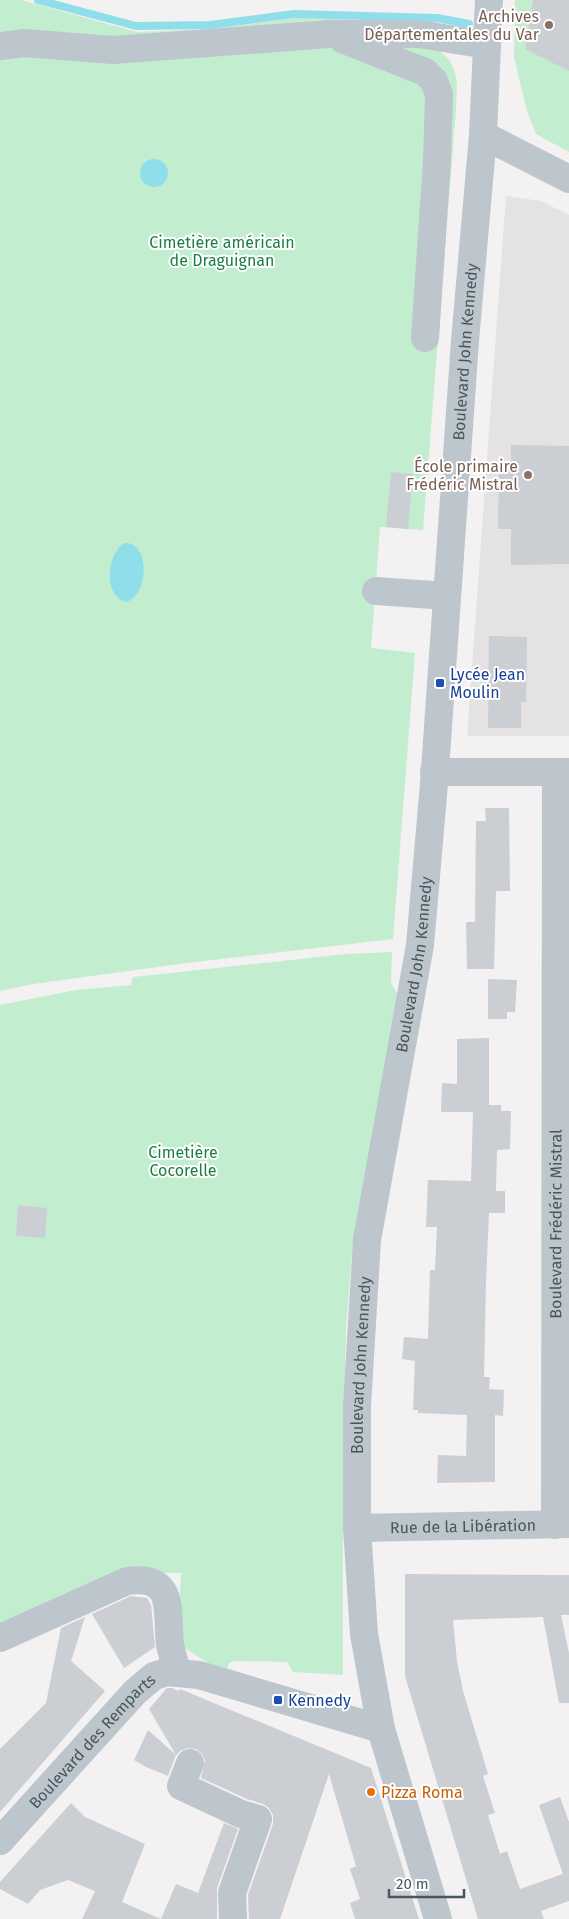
<svg xmlns="http://www.w3.org/2000/svg" width="569" height="1919" viewBox="0 0 569 1919" font-family="'Fira Sans',sans-serif">
<rect width="100%" height="100%" fill="#f3f1f1"/>
<path fill="#e4e2e3" d="M 506,196 L 541,201 L 569,215 L 569,736 L 467,736 Z"/>
<g fill="#c2eecf">
<path d="M 0,0 L 21,0 L 137,32 L 212,29 L 296,18 L 404,21 L 449,59 L 455,72 L 457,82 L 456,109 L 423,530 L 380,527 L 371,648 L 415,653 L 393,939 L 187,963 L 33,984 L 0,991 Z"/>
<path d="M 515,0 L 569,0 L 569,152 L 536,134 L 527,111 L 514,57 Z"/>
<path d="M 392,952 L 391,983 L 399,997 L 352,1251 L 346,1329 L 343,1465 L 343,1675 L 293,1672 L 287,1662 L 235,1661 L 229,1663 L 225,1674 L 177,1643 L 181,1573 L 128,1572 L 0,1630 L 0,1005 L 76,990 L 131,985 L 133,977 L 346,954 Z"/>
</g>
<g fill="#90deea">
<circle cx="154" cy="173" r="14"/>
<path d="M 124,543 C 151,541 149,596 126,602 C 103,596 106,555 124,543 Z"/>
</g>
<g fill="none" stroke-linecap="round" stroke-linejoin="round">
<path stroke="#90deea" stroke-width="8" d="M 38,0 L 136,26 L 210,25 L 294,14 L 437,18 L 469,24"/>
</g>
<g fill="#cbced3">
<path d="M 533,0 L 569,0 L 569,71 L 525,49 Z"/>
<path d="M 511,445 L 569,446 L 569,564 L 511,565 L 511,529 L 498,529 L 499,471 L 511,471 Z"/>
<path d="M 391,472 L 413,474 L 408,529 L 386,527 Z"/>
<path d="M 489,636 L 527,637 L 526,702 L 521,702 L 521,728 L 488,728 Z"/>
<path d="M 485,808 L 509,808 L 510,891 L 496,891 L 494,969 L 467,969 L 466,923 L 467,922 L 475,922 L 476,821 L 486,821 Z"/>
<path d="M 488,979 L 517,980 L 515,1012 L 507,1012 L 507,1019 L 488,1019 Z"/>
<path d="M 489,1038 L 489,1105 L 501,1105 L 501,1111 L 511,1111 L 510,1149 L 497,1150 L 496,1191 L 505,1191 L 505,1213 L 489,1213 L 486,1282 L 484,1377 L 490,1377 L 489,1389 L 504,1390 L 503,1416 L 495,1415 L 495,1482 L 437,1483 L 438,1455 L 466,1456 L 467,1415 L 418,1413 L 418,1410 L 413,1410 L 415,1361 L 402,1359 L 404,1337 L 428,1339 L 430,1270 L 435,1270 L 437,1227 L 426,1227 L 428,1180 L 471,1181 L 473,1112 L 441,1112 L 442,1083 L 457,1084 L 457,1039 Z"/>
<path d="M 18,1205 L 47,1208 L 45,1238 L 16,1236 Z"/>
<path d="M 405,1574 L 569,1575 L 569,1615 L 561,1615 L 569,1653 L 569,1703 L 559,1703 L 543,1617 L 453,1620 L 457,1661 L 463,1691 L 488,1774 L 483,1776 L 495,1813 L 488,1815 L 500,1854 L 507,1851 L 520,1889 L 563,1874 L 539,1805 L 560,1797 L 569,1822 L 569,1901 L 541,1911 L 544,1919 L 478,1919 L 405,1676 Z"/>
<path d="M 131,1596 L 147,1598 L 151,1605 L 155,1647 L 124,1668 L 92,1614 Z"/>
<path d="M 85,1617 L 71,1661 L 105,1691 L 0,1812 L 0,1749 L 46,1703 L 61,1628 Z"/>
<path d="M 167,1688 L 172,1688 L 178,1691 L 180,1689 L 371,1768 L 419,1919 L 355,1919 L 350,1903 L 360,1899 L 350,1869 L 356,1866 L 329,1774 L 280,1919 L 249,1919 L 248,1895 L 273,1824 L 273,1815 L 269,1808 L 263,1804 L 247,1799 L 201,1778 L 205,1760 L 202,1754 L 196,1749 L 188,1748 L 180,1751 L 175,1757 L 168,1776 L 146,1767 L 134,1760 L 148,1730 L 176,1755 L 149,1709 Z"/>
<path d="M 71,1803 L 85,1817 L 145,1844 L 122,1902 L 161,1919 L 176,1884 L 198,1893 L 224,1823 L 238,1829 L 217,1888 L 217,1919 L 82,1919 L 95,1891 L 68,1880 L 40,1890 L 28,1904 L 0,1889 L 0,1882 Z"/>
</g>
<g fill="none" stroke-linecap="round" stroke-linejoin="round">
<g stroke="#bdc6cd" stroke-width="28">
<path d="M 342,39 L 425,72 L 434,81 L 439,94 L 437,161 L 425,338"/>
<path d="M 0,46 L 24,43 L 113,50 L 330,34 L 419,34 L 487,45"/>
<path d="M 483,135 L 569,179"/>
<path d="M 376,591 L 447,596"/>
<path d="M 434,772 L 569,772"/>
<path id="s1" d="M 555,1525 L 556,772"/>
<path id="s2" d="M 357,1528 L 569,1524"/>
<path d="M 0,1638 L 127,1581 C 177,1574 166,1612 170,1645 C 172,1654 175,1663 177,1672"/>
<path d="M 190,1763 L 181,1786 L 241,1814 L 258,1819 L 232,1893 L 233,1919"/>
<path id="s3" d="M 0,1841 L 135,1692 L 154,1676 L 167,1672 L 199,1675 L 381,1729"/>
<path id="s4" d="M 438,1919 L 381,1729 L 364,1634 L 357,1528 L 357,1406 L 367,1240 L 420,945 L 434,784 L 465,341 L 483,135 L 489,0"/>
</g>
</g>
<g fill="#8d6e63" stroke="#fff" stroke-width="2">
<circle cx="549" cy="25" r="5"/>
<circle cx="528" cy="475" r="5"/>
</g>
<g fill="#1a4fb4" stroke="#fff" stroke-width="2">
<rect x="435" y="678" width="10" height="10" rx="2.5"/>
<rect x="273" y="1695" width="10" height="10" rx="2.5"/>
</g>
<circle fill="#e8710a" stroke="#fff" stroke-width="2" cx="371" cy="1792" r="5"/>
<g text-anchor="middle" stroke-width="4" stroke-linejoin="round" paint-order="stroke">
<g font-size="16" fill="#785e54" stroke="#fff" text-anchor="end">
<text x="539" y="22">Archives<tspan x="539" dy="18">Départementales du Var</tspan></text>
<text x="518" y="472">École primaire<tspan x="518" dy="18">Frédéric Mistral</tspan></text>
</g>
<g font-size="16" fill="#1b7e44" stroke="#fff">
<text x="222" y="248">Cimetière américain<tspan x="222" dy="18">de Draguignan</tspan></text>
<text x="183" y="1158">Cimetière<tspan x="183" dy="18">Cocorelle</tspan></text>
</g>
<g font-size="16" fill="#49565e" stroke="#fff">
<text dy="6" stroke="none"><textPath href="#s4" startOffset="1584">Boulevard John Kennedy</textPath></text>
<text dy="6" stroke="none"><textPath href="#s4" startOffset="969">Boulevard John Kennedy</textPath></text>
<text dy="6" stroke="none"><textPath href="#s1" startOffset="301">Boulevard Frédéric Mistral</textPath></text>
<text dy="6" stroke="none"><textPath href="#s4" startOffset="564">Boulevard John Kennedy</textPath></text>
<text dy="6" stroke="none"><textPath href="#s2" startOffset="106">Rue de la Libération</textPath></text>
<text dy="6" stroke="none"><textPath href="#s3" startOffset="136">Boulevard des Remparts</textPath></text>
</g>
<g font-size="16" fill="#164399" stroke="#fff" text-anchor="start">
<text x="450" y="680">Lycée Jean<tspan x="450" dy="18">Moulin</tspan></text>
<text x="288" y="1706">Kennedy</text>
</g>
<g font-size="16" fill="#c56008" stroke="#fff" text-anchor="start">
<text x="381" y="1798">Pizza Roma</text>
</g>
</g>
<path d="M389 1889v8h75v-8" fill="none" stroke="#49565e" stroke-width="2.5"/>
<text x="396" y="1889" font-size="15" fill="#49565e" stroke="#ffffff" stroke-width="4" paint-order="stroke">20 m</text>
</svg>
